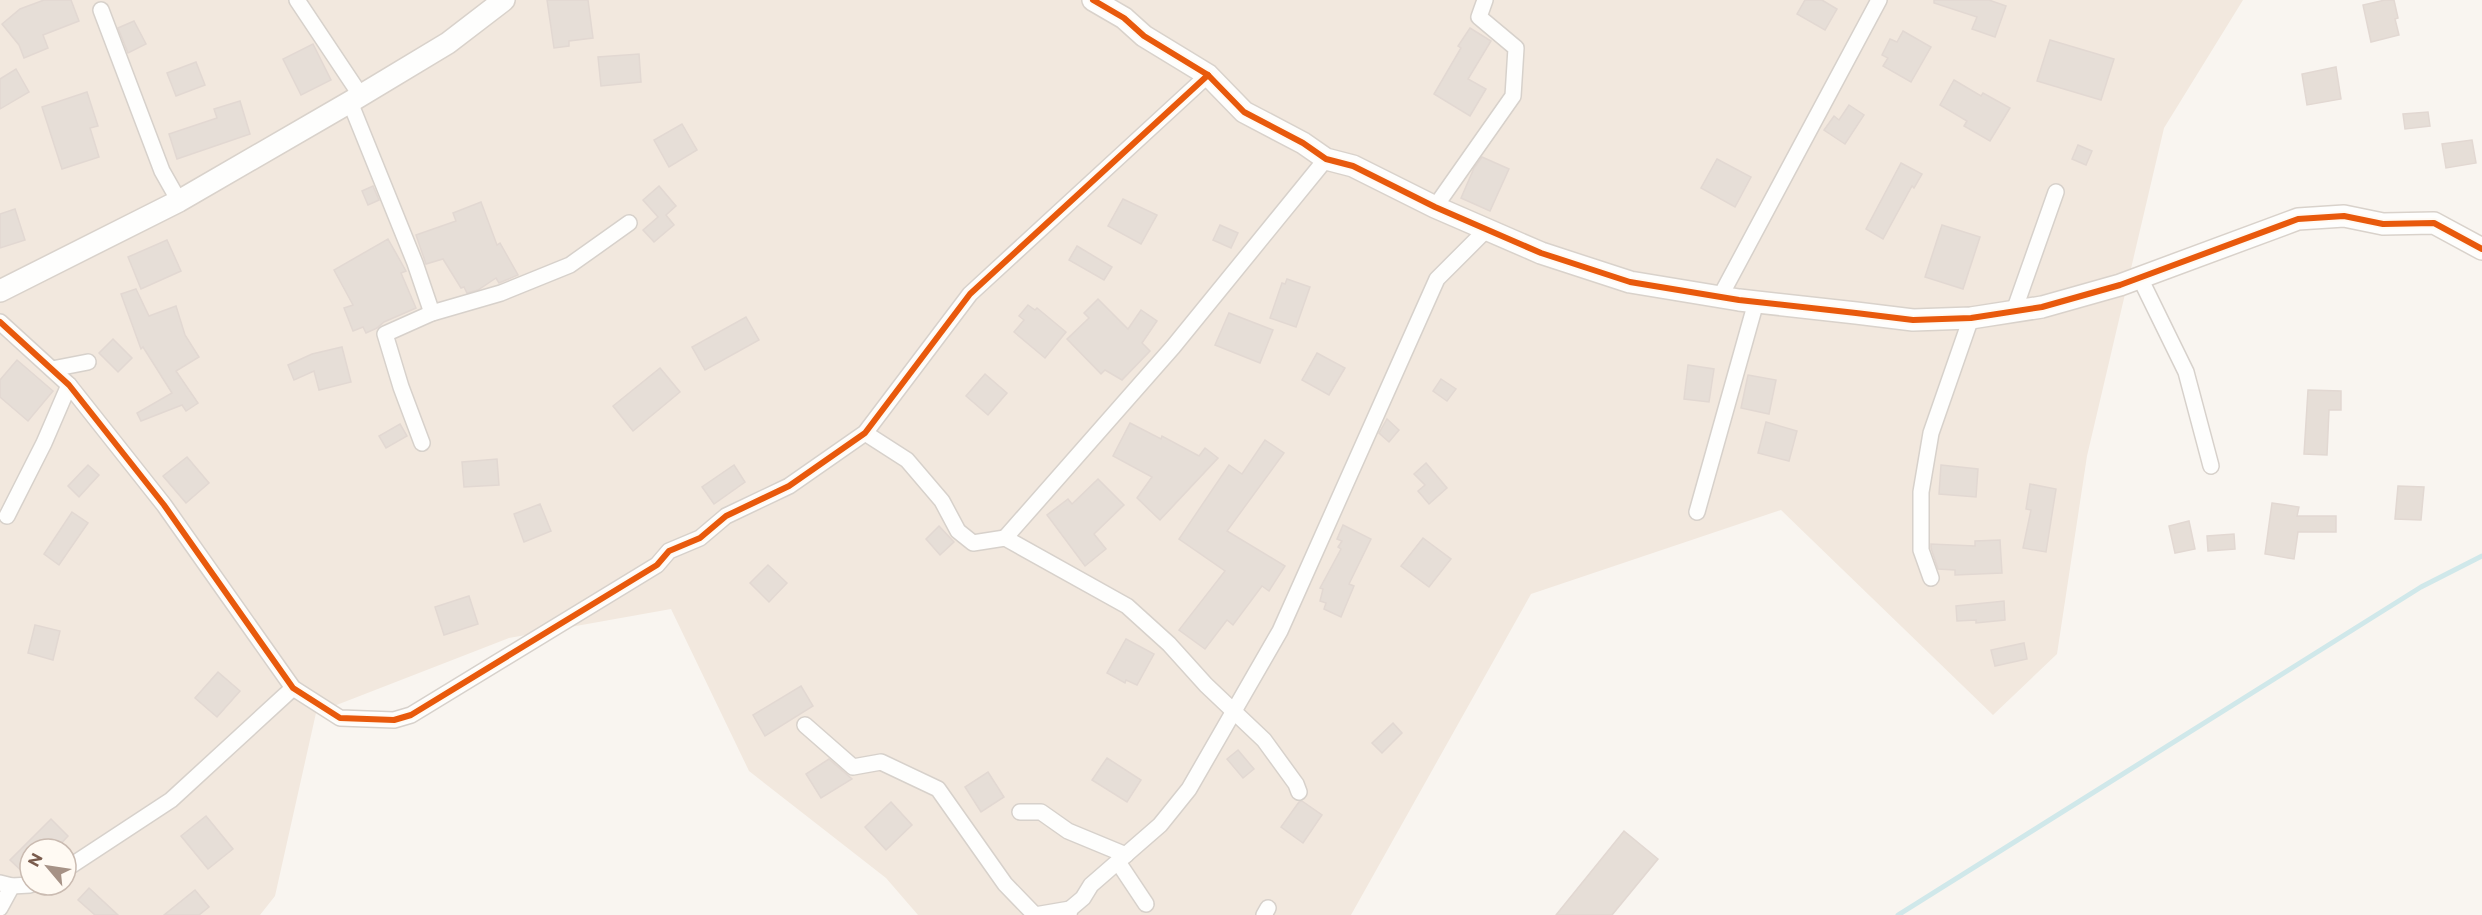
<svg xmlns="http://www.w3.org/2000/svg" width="2482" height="915" viewBox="0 0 2482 915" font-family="Montserrat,sans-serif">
<rect width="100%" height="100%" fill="#f9f5f0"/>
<path fill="#f2e8de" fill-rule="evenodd" d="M 0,0 L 2243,0 L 2164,128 L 2087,456 L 2057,654 L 1993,715 L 1781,510 L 1531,594 L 1351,915 L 918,915 L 886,878 L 749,771 L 671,609 L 509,638 L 316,713 L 275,896 L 260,915 L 0,915 ZM 30,849 L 66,849 L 66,885 L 30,885 Z"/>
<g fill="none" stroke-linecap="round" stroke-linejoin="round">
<path stroke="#d0e8ea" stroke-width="5" d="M 1898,915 L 2421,587 L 2482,556"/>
</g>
<g fill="#e6ded7" stroke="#e2d8d2" stroke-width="1.5">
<path d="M 44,0 L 71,0 L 79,21 L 43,35 L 48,48 L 24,58 L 19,45 L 2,24 L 20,9 Z"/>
<path d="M 547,0 L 588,0 L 593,38 L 569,41 L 569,46 L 554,48 Z"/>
<path d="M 1805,0 L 1822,0 L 1837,9 L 1825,30 L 1797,14 Z"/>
<path d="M 1934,0 L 1989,0 L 2006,6 L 1995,37 L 1972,29 L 1977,17 L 1934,3 Z"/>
<path d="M 2385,0 L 2394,0 L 2398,18 L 2395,19 L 2399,35 L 2371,42 L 2363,5 Z"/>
<path d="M 134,21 L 146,44 L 128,53 L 118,28 Z"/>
<path d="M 1470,28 L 1491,41 L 1468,79 L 1486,89 L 1470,116 L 1434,94 L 1461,48 L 1458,46 Z"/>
<path d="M 1903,31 L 1931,47 L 1911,82 L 1883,66 L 1888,58 L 1882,55 L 1890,39 L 1897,42 Z"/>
<path d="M 2050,40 L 2114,59 L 2101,100 L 2037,81 Z"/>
<path d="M 313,44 L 331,80 L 301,95 L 283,59 Z"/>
<path d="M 639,54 L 641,82 L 601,86 L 598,57 Z"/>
<path d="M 196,62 L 205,85 L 176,96 L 167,73 Z"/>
<path d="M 2336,67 L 2341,99 L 2307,105 L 2302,74 Z"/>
<path d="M 16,69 L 29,92 L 0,109 L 0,79 Z"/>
<path d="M 1954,80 L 1981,96 L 1983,93 L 2010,108 L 1990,141 L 1964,126 L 1967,121 L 1940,105 Z"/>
<path d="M 87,92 L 98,126 L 90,128 L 99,157 L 62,169 L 42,107 Z"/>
<path d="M 240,101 L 250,134 L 177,159 L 169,134 L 217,118 L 214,109 Z"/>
<path d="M 1849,105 L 1864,115 L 1845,144 L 1824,130 L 1834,116 L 1839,120 Z"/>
<path d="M 2428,112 L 2430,126 L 2405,129 L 2403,114 Z"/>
<path d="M 682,124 L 697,150 L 669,167 L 654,140 Z"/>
<path d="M 2472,140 L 2476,163 L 2446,168 L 2442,144 Z"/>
<path d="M 2078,145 L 2092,151 L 2086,165 L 2072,159 Z"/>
<path d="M 1482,157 L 1509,169 L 1490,211 L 1461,198 L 1474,168 Z"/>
<path d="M 1717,159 L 1751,177 L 1735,207 L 1701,188 Z"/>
<path d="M 1901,163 L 1922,174 L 1914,188 L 1912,186 L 1883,239 L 1866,229 Z"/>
<path d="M 373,186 L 379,200 L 368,205 L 362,191 Z"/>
<path d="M 659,186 L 676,206 L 666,215 L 674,225 L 654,242 L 643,230 L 658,217 L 643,200 Z"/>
<path d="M 1123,199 L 1157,215 L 1141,244 L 1108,226 Z"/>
<path d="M 481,202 L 497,245 L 500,243 L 518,275 L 499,283 L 496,278 L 478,290 L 467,293 L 464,287 L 461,288 L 443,259 L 426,264 L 416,235 L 456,221 L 453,213 Z"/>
<path d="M 15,209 L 25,240 L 0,248 L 0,214 Z"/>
<path d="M 1220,225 L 1238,233 L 1231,248 L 1213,240 Z"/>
<path d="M 1942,225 L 1980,237 L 1963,289 L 1925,277 Z"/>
<path d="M 388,239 L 406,271 L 401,273 L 416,308 L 384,322 L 377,328 L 366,333 L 363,327 L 353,331 L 344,308 L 353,305 L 334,270 Z"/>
<path d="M 167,240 L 181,271 L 141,289 L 128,257 Z"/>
<path d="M 1077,246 L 1112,267 L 1104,280 L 1069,260 Z"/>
<path d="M 1287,279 L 1310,287 L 1296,327 L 1270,318 L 1282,283 L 1285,284 Z"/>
<path d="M 136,289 L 149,316 L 176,306 L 185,335 L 199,357 L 176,371 L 198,403 L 186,411 L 182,405 L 141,421 L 137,413 L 172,393 L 143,347 L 141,349 L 121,294 Z"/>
<path d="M 1098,299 L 1128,329 L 1141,310 L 1157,321 L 1142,343 L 1150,351 L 1122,380 L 1105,370 L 1101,374 L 1067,339 L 1089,318 L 1084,313 Z"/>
<path d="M 1028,305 L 1035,310 L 1037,308 L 1066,332 L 1045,358 L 1014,332 L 1024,320 L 1019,316 Z"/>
<path d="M 1229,313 L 1273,330 L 1260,363 L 1215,345 Z"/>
<path d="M 746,317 L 759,340 L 705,370 L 692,347 Z"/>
<path d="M 113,339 L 132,358 L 118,372 L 99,353 Z"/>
<path d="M 342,347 L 351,382 L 319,390 L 314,371 L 294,380 L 288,365 L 312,354 Z"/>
<path d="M 1317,353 L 1345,368 L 1329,395 L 1302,380 Z"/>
<path d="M 17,360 L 53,391 L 28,421 L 0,397 L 0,380 Z"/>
<path d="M 1688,365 L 1714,369 L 1709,402 L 1684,399 Z"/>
<path d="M 660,368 L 680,392 L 633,431 L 613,406 Z"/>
<path d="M 985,374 L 1007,393 L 988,415 L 966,396 Z"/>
<path d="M 1748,375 L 1776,380 L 1769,414 L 1741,408 Z"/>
<path d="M 1441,379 L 1456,389 L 1447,401 L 1433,391 Z"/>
<path d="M 2308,390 L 2341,391 L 2341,410 L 2329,410 L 2327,455 L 2304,454 Z"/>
<path d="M 1387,419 L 1399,430 L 1389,442 L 1379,433 Z"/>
<path d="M 1766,422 L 1797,431 L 1789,461 L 1758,453 Z"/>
<path d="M 1130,423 L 1161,439 L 1162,436 L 1199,456 L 1205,448 L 1218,458 L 1160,520 L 1137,498 L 1152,477 L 1113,456 Z"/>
<path d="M 400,424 L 407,436 L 386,448 L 379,436 Z"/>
<path d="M 1265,440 L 1284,453 L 1227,531 L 1285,566 L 1269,591 L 1262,586 L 1233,625 L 1227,620 L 1205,649 L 1179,630 L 1225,571 L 1179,539 L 1229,465 L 1242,474 Z"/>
<path d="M 187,457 L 209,483 L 186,503 L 163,476 Z"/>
<path d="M 497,459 L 499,485 L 464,487 L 462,462 Z"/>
<path d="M 1426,463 L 1447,488 L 1429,504 L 1418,491 L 1425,485 L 1414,474 Z"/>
<path d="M 88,465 L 99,475 L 79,497 L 68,486 Z"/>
<path d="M 734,465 L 745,482 L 714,504 L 702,487 Z"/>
<path d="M 1941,465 L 1978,469 L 1976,497 L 1939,494 Z"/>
<path d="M 1098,479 L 1124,505 L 1094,534 L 1106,549 L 1085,566 L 1047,515 L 1068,499 L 1072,504 Z"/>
<path d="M 2030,484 L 2056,489 L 2046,552 L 2023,548 L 2031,510 L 2026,509 Z"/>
<path d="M 2398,486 L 2424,487 L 2421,520 L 2395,519 Z"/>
<path d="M 2272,503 L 2299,507 L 2297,516 L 2336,516 L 2336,532 L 2298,532 L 2294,559 L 2265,554 Z"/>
<path d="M 540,504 L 551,531 L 524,542 L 514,514 Z"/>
<path d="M 72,512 L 88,523 L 59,565 L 44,554 Z"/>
<path d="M 2189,521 L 2195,549 L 2175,553 L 2169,526 Z"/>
<path d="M 1343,525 L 1371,539 L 1349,584 L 1354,586 L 1341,617 L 1324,609 L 1326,603 L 1320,601 L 1323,589 L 1320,588 L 1341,549 L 1338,547 L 1342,541 L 1337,539 Z"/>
<path d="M 939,526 L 954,542 L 940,555 L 926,539 Z"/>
<path d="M 2234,534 L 2235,549 L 2208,551 L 2207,536 Z"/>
<path d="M 1423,538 L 1451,559 L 1429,587 L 1401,566 Z"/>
<path d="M 2000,540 L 2002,573 L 1955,575 L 1955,570 L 1938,569 L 1931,548 L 1931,544 L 1975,546 L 1975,541 Z"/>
<path d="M 768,565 L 787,583 L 769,602 L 750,583 Z"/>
<path d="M 469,596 L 478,624 L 444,635 L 435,607 Z"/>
<path d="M 2004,601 L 2005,620 L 1976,623 L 1976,620 L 1957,621 L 1956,606 Z"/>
<path d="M 35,625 L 60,631 L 53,660 L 28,653 Z"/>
<path d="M 1126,639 L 1154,654 L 1137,685 L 1126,680 L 1125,683 L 1107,673 Z"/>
<path d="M 2024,643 L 2027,659 L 1995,666 L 1991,650 Z"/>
<path d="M 218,672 L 240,691 L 217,717 L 195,698 Z"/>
<path d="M 801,686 L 813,706 L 765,736 L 753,715 Z"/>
<path d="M 1393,723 L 1402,733 L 1382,753 L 1372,743 Z"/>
<path d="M 1238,750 L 1254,769 L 1243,778 L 1227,759 Z"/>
<path d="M 1107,758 L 1141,780 L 1127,802 L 1092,780 Z"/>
<path d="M 829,759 L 852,779 L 821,798 L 806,774 Z"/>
<path d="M 988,772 L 1004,797 L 981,812 L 965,787 Z"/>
<path d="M 1302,801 L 1322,815 L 1303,843 L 1281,827 L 1299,802 Z"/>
<path d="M 891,802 L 912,825 L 886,850 L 865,827 Z"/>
<path d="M 206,816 L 233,849 L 208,869 L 181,836 Z"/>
<path d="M 51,819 L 68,836 L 56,849 L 30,849 L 30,875 L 26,875 L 10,860 Z"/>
<path d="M 1624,831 L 1658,859 L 1612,915 L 1556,915 Z"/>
<path d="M 89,888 L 118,915 L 95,915 L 78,900 Z"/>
<path d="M 195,890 L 209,907 L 199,915 L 164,915 Z"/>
</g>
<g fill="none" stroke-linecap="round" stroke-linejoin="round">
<defs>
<g id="street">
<path d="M 297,0 L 361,96"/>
<path d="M 101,10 L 162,171 L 179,201"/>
<path d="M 350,102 L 415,263 L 432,313"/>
<path d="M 1435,207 L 1513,96 L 1516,48 L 1479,17 L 1485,0"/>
<path d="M 2140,278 L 2186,372 L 2211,466"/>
<path d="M 1720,297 L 1879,0"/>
<path d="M 2014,311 L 2056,192"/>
<path d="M 0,322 L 69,385 L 164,505 L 293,688 L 340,718 L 394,720 L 411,715 L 657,565 L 669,551 L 700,538 L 726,516 L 789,486 L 865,433 L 970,294 L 1208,75"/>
<path d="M 52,369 L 88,362"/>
<path d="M 865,433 L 907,460 L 942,501 L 958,531 L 973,543 L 1005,538 L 1127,606 L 1169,644 L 1206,685 L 1264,740 L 1296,784 L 1299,792"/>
<path d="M 422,443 L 401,387 L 385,334 L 432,313 L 501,293 L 570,265 L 629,223"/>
<path d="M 1697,512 L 1756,302"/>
<path d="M 7,516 L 44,443 L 69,385"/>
<path d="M 1005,538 L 1173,347 L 1326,159"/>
<path d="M 1931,578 L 1921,550 L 1921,492 L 1931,433 L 1971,318"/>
<path d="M 805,725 L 853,767 L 881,762 L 938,789 L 1005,884 L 1035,915 L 1070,909"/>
<path d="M 1020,812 L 1041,812 L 1068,831 L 1126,855"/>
<path d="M 1118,862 L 1146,904"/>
<path d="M 66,869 L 171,800 L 293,688"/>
<path d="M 0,883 L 12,886 L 30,885"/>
<path d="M 0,908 L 12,886"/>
<path d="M 1069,915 L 1070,909 L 1083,898 L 1091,885 L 1160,825 L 1189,789 L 1280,631 L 1437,279 L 1487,229"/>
<path d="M 1264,915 L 1268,908"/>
</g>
<g id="secondary">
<path d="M 1093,0 L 1124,18 L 1144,36 L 1208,75 L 1244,112 L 1303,143 L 1326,159 L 1353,166 L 1435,207 L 1541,253 L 1630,282 L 1739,300 L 1856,313 L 1913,320 L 1971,318 L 2042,307 L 2120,285 L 2298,219 L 2344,216 L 2383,224 L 2434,223 L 2482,249"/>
<path d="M 0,291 L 179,201 L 350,102 L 448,43 L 504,0"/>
</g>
</defs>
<use href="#street" stroke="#d7d1cb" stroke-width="18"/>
<use href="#secondary" stroke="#d9d2cb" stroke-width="24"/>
<use href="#street" stroke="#fefefd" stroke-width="15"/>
<use href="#secondary" stroke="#fefefd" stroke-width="21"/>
<defs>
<g id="cycleway">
<path d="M 1093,0 L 1124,18 L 1144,36 L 1208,75 L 1244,112 L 1303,143 L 1326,159 L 1353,166 L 1435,207 L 1541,253 L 1630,282 L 1739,300 L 1856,313 L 1913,320 L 1971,318 L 2042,307 L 2120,285 L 2298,219 L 2344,216 L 2383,224 L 2434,223 L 2482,249"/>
<path d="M 0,322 L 69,385 L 164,505 L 293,688 L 340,718 L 394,720 L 411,715 L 657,565 L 669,551 L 700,538 L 726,516 L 789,486 L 865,433 L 970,294 L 1208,75"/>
</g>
</defs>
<use href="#cycleway" stroke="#fffaf3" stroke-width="10"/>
<use href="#cycleway" stroke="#e8590c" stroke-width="6"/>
</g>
<g transform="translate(48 867) rotate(299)"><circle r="28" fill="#fffaf3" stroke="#cabbb1" stroke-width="1.5"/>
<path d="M0-4.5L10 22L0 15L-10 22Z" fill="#a69286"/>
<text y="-9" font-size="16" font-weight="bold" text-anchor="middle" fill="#7a5c4d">N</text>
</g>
</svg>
